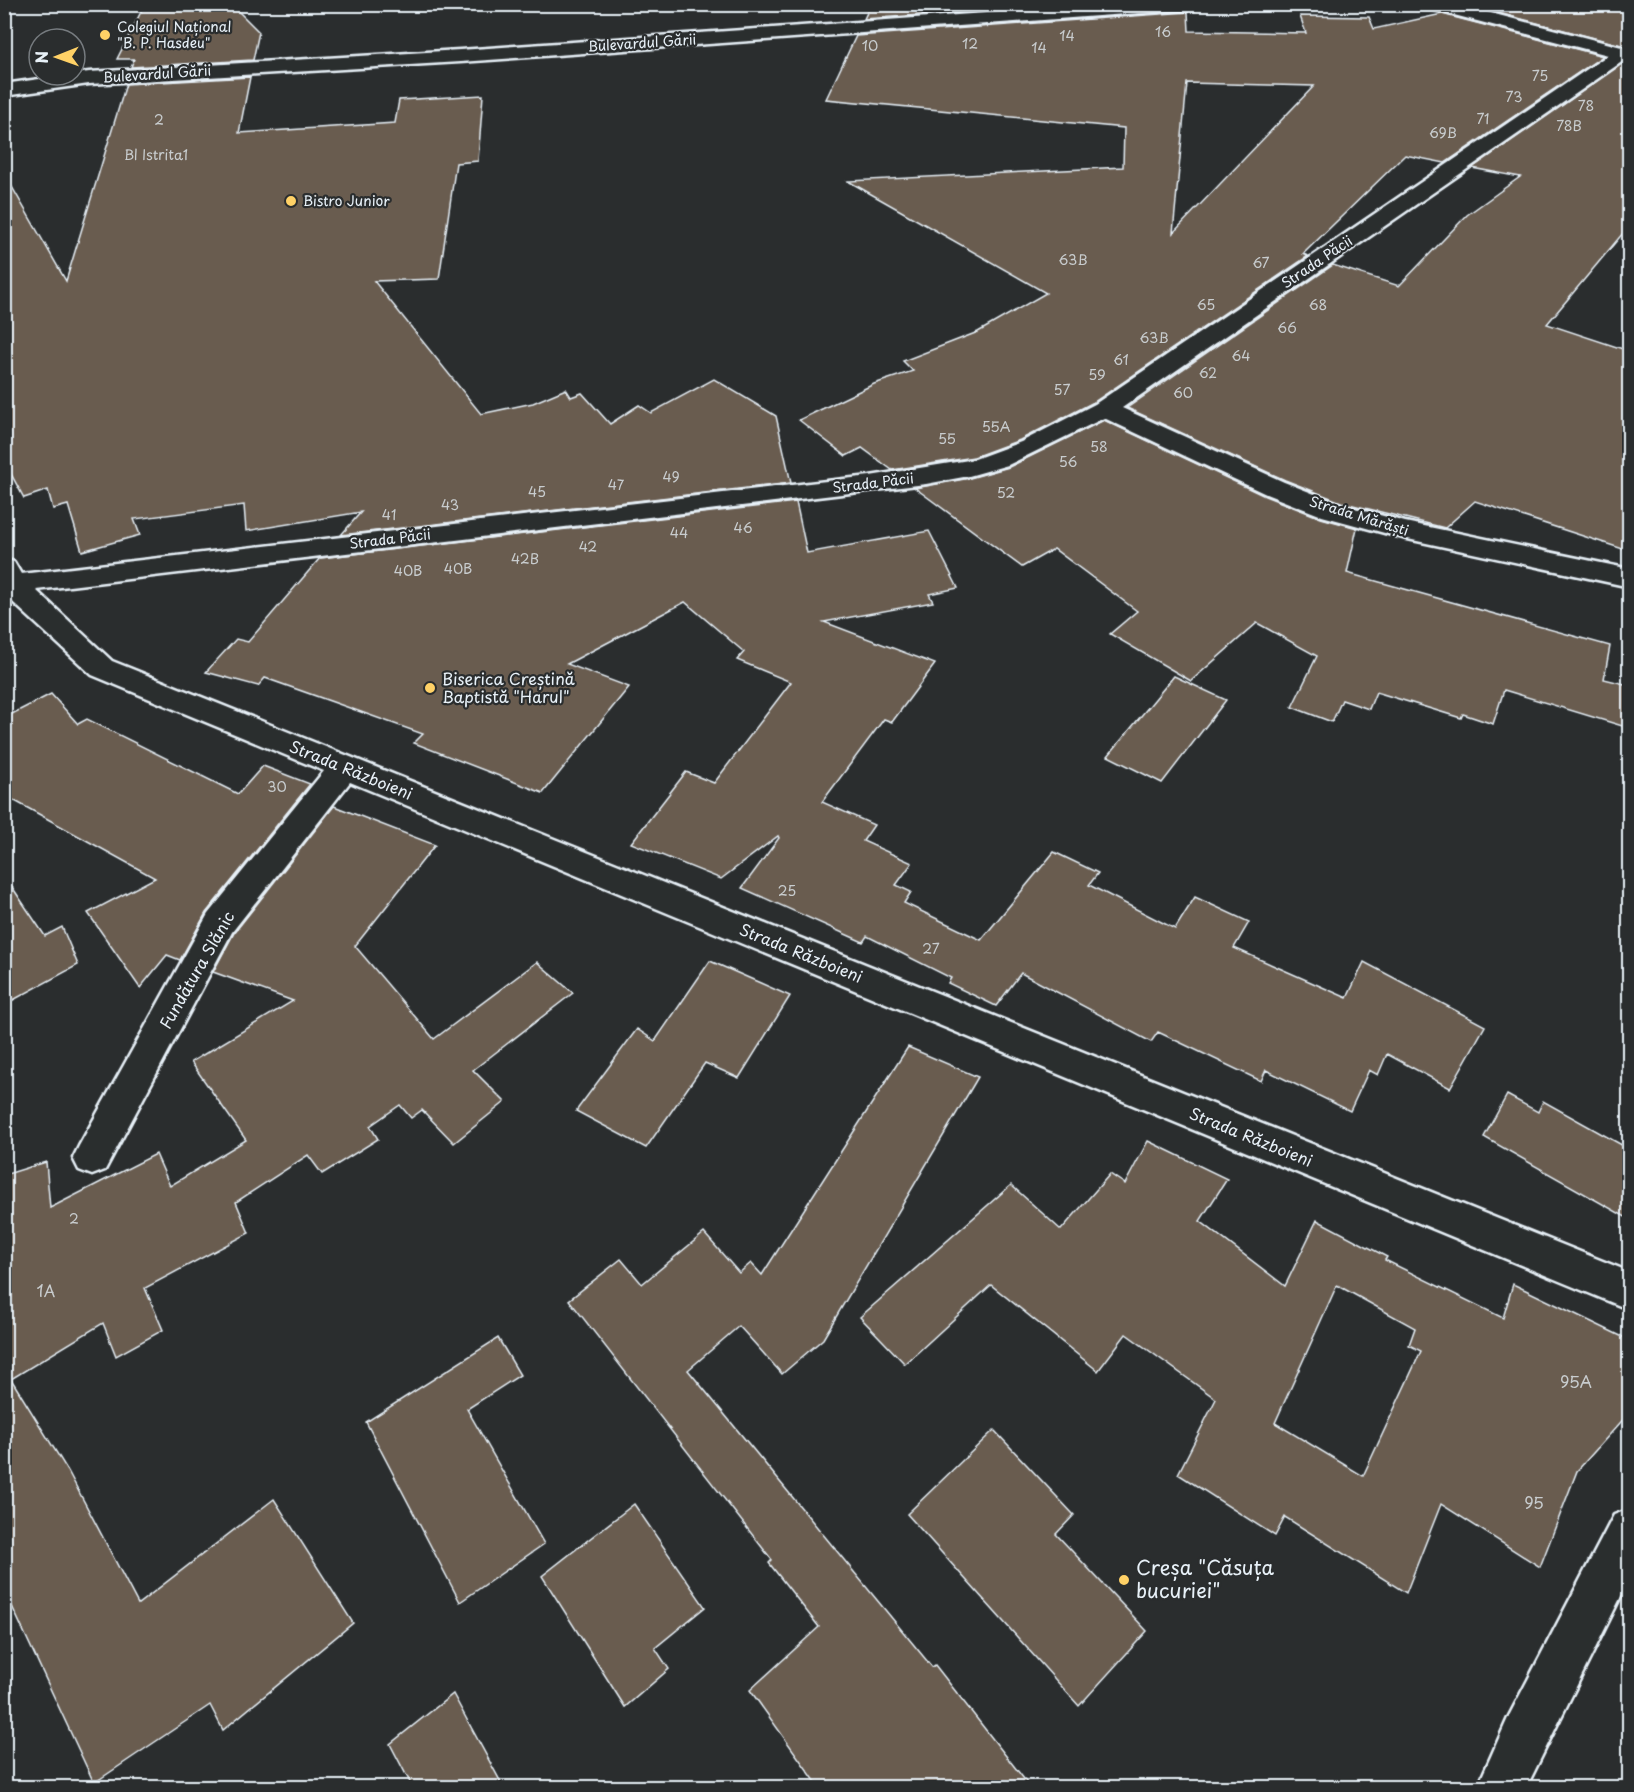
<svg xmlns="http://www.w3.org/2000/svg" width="1634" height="1792" viewBox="0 0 1634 1792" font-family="'Playpen Sans',sans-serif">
<rect width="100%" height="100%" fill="#2a2d2e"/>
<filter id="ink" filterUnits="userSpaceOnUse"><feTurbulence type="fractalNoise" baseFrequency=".0167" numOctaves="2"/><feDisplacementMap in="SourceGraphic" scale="12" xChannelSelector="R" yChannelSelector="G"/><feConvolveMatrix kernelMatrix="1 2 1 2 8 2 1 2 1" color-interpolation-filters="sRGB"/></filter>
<g filter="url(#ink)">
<g fill="#695c50" stroke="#e8f1f8" stroke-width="1.5" fill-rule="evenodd">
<path d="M 145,4 L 231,4 L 259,32 L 253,60 L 131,67 L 134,59 L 117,59 Z"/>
<path d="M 871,4 L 1074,4 L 864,19 Z"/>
<path d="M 1486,4 L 1629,4 L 1629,47 L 1476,7 Z"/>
<path d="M 1188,12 L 1189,31 L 1306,33 L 1300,16 L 1369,17 L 1374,29 L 1442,14 L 1603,56 L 1445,163 L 1405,155 L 1303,254 L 1308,256 L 1094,402 L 1020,440 L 974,457 L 892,470 L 862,448 L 846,456 L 799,420 L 874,384 L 913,371 L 903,361 L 978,332 L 1046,293 L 848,181 L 1123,167 L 1124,128 L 826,99 L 856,36 ZM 1187,83 L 1314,86 L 1173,233 Z"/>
<path d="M 1626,61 L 1629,62 L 1629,226 L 1547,324 L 1629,351 L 1629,551 L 1475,501 L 1445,528 L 1341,502 L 1285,480 L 1127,408 L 1333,265 L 1399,286 L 1467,215 L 1520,177 L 1472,168 Z"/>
<path d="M 250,77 L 239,133 L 395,123 L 399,100 L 483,95 L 478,161 L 456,163 L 439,279 L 374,281 L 481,414 L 533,403 L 566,389 L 571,397 L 582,393 L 610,424 L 639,405 L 651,413 L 714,379 L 776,416 L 791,483 L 341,535 L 361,512 L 246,531 L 244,505 L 134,519 L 140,535 L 82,551 L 68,505 L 53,509 L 48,490 L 24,498 L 4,461 L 4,173 L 66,281 L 126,84 Z"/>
<path d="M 1104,420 L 1265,496 L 1321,518 L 1357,528 L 1347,573 L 1610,646 L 1604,679 L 1629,685 L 1629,728 L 1504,690 L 1493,724 L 1463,714 L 1461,718 L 1376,692 L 1369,709 L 1342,700 L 1332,722 L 1292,707 L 1317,656 L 1257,623 L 1191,681 L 1110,634 L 1137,611 L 1054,549 L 1022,567 L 915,488 L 970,478 L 1009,467 Z"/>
<path d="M 796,502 L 807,553 L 929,531 L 958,588 L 929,594 L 933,602 L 824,622 L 935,664 L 892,722 L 884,719 L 822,802 L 874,825 L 863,841 L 912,863 L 896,885 L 911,892 L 904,903 L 981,940 L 1054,852 L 1098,873 L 1089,885 L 1175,929 L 1195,897 L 1249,922 L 1234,948 L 1347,998 L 1364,962 L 1485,1026 L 1450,1088 L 1387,1054 L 1378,1075 L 1369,1070 L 1350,1111 L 1266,1070 L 1261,1081 L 1158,1032 L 1151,1042 L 1021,973 L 996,1006 L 948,983 L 951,978 L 867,936 L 863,942 L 742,888 L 779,838 L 778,836 L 721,879 L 631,843 L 686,772 L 714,783 L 791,682 L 737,660 L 744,652 L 685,602 L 567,664 L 629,687 L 543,793 L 414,743 L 423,734 L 265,678 L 258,686 L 206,672 L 236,639 L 248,642 L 320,558 Z"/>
<path d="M 1174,676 L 1226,700 L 1162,783 L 1108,756 Z"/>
<path d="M 51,694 L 78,724 L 87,719 L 238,794 L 263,766 L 310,784 L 206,913 L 180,960 L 167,955 L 140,988 L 88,913 L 155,878 L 4,795 L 4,718 Z"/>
<path d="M 334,806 L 435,845 L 355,946 L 434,1039 L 537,962 L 573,993 L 473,1070 L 505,1102 L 454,1143 L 422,1110 L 411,1118 L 400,1105 L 370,1126 L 378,1139 L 322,1174 L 308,1155 L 236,1202 L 249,1233 L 145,1288 L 163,1330 L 116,1356 L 103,1323 L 11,1379 L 68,1471 L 138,1604 L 274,1499 L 353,1623 L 223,1730 L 210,1705 L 94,1783 L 4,1589 L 4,1175 L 46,1162 L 50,1208 L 156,1154 L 170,1186 L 246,1140 L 191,1062 L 293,1001 L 213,972 L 234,933 Z"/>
<path d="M 4,875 L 45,936 L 62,927 L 78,965 L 4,1005 Z"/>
<path d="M 710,961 L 790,996 L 739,1078 L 705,1063 L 646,1148 L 576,1111 L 637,1029 L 655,1041 Z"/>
<path d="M 908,1047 L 978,1077 L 823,1339 L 782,1374 L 739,1326 L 688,1370 L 932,1667 L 935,1665 L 1031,1788 L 820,1788 L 750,1690 L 819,1627 L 769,1563 L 772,1560 L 569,1300 L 621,1259 L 642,1284 L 704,1233 L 739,1273 L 751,1263 L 762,1275 Z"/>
<path d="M 1507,1095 L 1538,1112 L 1543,1101 L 1629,1149 L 1629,1219 L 1484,1137 Z"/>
<path d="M 1148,1141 L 1227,1179 L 1200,1221 L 1285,1286 L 1317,1220 L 1387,1257 L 1385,1260 L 1503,1318 L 1513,1284 L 1629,1340 L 1629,1413 L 1577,1471 L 1540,1567 L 1441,1504 L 1406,1593 L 1285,1517 L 1275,1536 L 1178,1474 L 1216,1399 L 1126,1334 L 1098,1371 L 991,1285 L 905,1364 L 860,1317 L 1011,1185 L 1061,1230 L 1110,1174 L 1125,1184 ZM 1337,1285 L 1415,1328 L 1409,1345 L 1421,1351 L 1363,1476 L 1275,1423 Z"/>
<path d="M 498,1338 L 520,1375 L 467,1409 L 544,1544 L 460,1602 L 366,1422 Z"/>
<path d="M 994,1430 L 1074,1515 L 1056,1534 L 1147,1631 L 1079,1706 L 907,1514 Z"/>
<path d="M 634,1504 L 705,1607 L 655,1648 L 669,1669 L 625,1707 L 542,1576 Z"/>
<path d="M 453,1694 L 504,1788 L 413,1788 L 390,1744 Z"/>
</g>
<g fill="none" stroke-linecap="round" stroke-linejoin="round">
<defs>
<path id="minor" d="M 1425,4 L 1456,4 L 1629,49 L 1630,60 L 1626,59 L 1122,408 L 1284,482 L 1340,504 L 1405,522 L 1630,569 L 1630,587 L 1403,538 L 1322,516 L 1266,494 L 1104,418 L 1008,465 L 969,476 L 926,484 L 36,590 L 112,661 L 1630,1272 L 1630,1310 L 350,782 L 232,932 L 105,1170 L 92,1175 L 79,1170 L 73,1158 L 79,1146 L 208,914 L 324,771 L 92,675 L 4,594 L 4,559 L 14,562 L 21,574 L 870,476 L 975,459 L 1021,442 L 1095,404 L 1608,55 L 1427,8 Z"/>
<g id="tertiary">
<path d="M 1113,4 L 1203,4 L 1195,9 L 460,62 L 89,84 L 4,96 L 4,84 L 89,72 L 460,50 Z"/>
<path d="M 1630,1509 L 1630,1578 L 1526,1788 L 1477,1788 L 1508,1718 L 1614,1515 Z"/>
</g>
</defs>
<use href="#minor" stroke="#e8f1f8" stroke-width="5"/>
<use href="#tertiary" stroke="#e8f1f8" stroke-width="5"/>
<use href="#minor" fill="#2a2d2e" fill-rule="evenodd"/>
<use href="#tertiary" fill="#2a2d2e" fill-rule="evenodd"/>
</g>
</g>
<g fill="#ffd166" stroke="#2a2d2e" stroke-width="2">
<circle cx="105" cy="35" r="6"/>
<circle cx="291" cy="201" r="6"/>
<circle cx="430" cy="688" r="6"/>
<circle cx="1124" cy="1580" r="6"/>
</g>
<g text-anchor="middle" stroke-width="4.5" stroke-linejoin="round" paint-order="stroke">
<g font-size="14" fill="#e8f1f8" stroke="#2a2d2e" text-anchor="start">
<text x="117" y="32">Colegiul Național<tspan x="117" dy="16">"B. P. Hasdeu"</tspan></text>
<text x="303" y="206">Bistro Junior</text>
</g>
<g font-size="14" fill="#c8ccce">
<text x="1163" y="37">16</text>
<text x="1067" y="41">14</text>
<text x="970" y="49">12</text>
<text x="870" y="51">10</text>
<text x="1039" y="53">14</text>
<text x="1540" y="81">75</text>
<text x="1514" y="102">73</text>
<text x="1586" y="111">78</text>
<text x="1483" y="124">71</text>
<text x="159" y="125">2</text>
<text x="1569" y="131">78B</text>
<text x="1443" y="138">69B</text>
<text x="156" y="160">Bl Istrita1</text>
<text x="1073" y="265">63B</text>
<text x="1261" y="268">67</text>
<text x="1206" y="310">65</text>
<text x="1318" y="310">68</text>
<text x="1287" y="333">66</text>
<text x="1154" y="343">63B</text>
<text x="1241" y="361">64</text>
<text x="1121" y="365">61</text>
<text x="1208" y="378">62</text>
<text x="1097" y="380">59</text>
<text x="1062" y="395">57</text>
<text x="1183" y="398">60</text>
<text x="996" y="432">55A</text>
<text x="947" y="444">55</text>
<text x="1099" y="452">58</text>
<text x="1068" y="467">56</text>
<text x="671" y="482">49</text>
<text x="616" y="490">47</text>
<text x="537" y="497">45</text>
<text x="1006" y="498">52</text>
<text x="450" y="510">43</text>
<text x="389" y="520">41</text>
<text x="743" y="533">46</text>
<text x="679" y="538">44</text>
<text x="588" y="552">42</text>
<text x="525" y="564">42B</text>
<text x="458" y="574">40B</text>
<text x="408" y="576">40B</text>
<text x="277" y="792">30</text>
<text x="787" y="896">25</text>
<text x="931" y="954">27</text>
<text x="74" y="1224">2</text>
</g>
<g font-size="14" fill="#e8f1f8" stroke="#2a2d2e">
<text transform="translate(642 43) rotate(-4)" y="5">Bulevardul Gării</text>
<text transform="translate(157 74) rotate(-4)" y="5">Bulevardul Gării</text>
<text transform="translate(1317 262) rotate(-34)" y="5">Strada Păcii</text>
<text transform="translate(873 483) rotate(-7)" y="5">Strada Păcii</text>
<text transform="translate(1359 516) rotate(17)" y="5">Strada Mărăști</text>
<text transform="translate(390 539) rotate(-7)" y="5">Strada Păcii</text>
</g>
<g font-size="16" fill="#e8f1f8" stroke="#2a2d2e" text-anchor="start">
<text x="442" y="685">Biserica Creștină<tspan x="442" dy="18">Baptistă "Harul"</tspan></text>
</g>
<g font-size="16" fill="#e8f1f8" stroke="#2a2d2e">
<text transform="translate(351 770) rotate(22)" y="6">Strada Războieni</text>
<text transform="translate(801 953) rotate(22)" y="6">Strada Războieni</text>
<text transform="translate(197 970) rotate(-60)" y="6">Fundătura Slănic</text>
<text transform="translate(1251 1137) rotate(22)" y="6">Strada Războieni</text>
</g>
<g font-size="16" fill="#c8ccce">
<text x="46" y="1297">1A</text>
<text x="1576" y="1388">95A</text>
<text x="1534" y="1509">95</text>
</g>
<g font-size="20" fill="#e8f1f8" stroke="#2a2d2e" text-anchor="start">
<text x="1136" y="1575">Creșa "Căsuța<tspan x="1136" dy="23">bucuriei"</tspan></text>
</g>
</g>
<rect width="1634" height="1792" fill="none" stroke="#2a2d2e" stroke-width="24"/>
<rect x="12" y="12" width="1610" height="1768" fill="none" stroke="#e8f1f8" stroke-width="2" filter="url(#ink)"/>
<g transform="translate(57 57) rotate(269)"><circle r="28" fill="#2a2d2e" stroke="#767b7f" stroke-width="1.5"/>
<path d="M0-4.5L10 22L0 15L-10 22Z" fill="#ffd166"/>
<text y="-9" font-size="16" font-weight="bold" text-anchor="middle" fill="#e8f1f8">N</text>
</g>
</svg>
